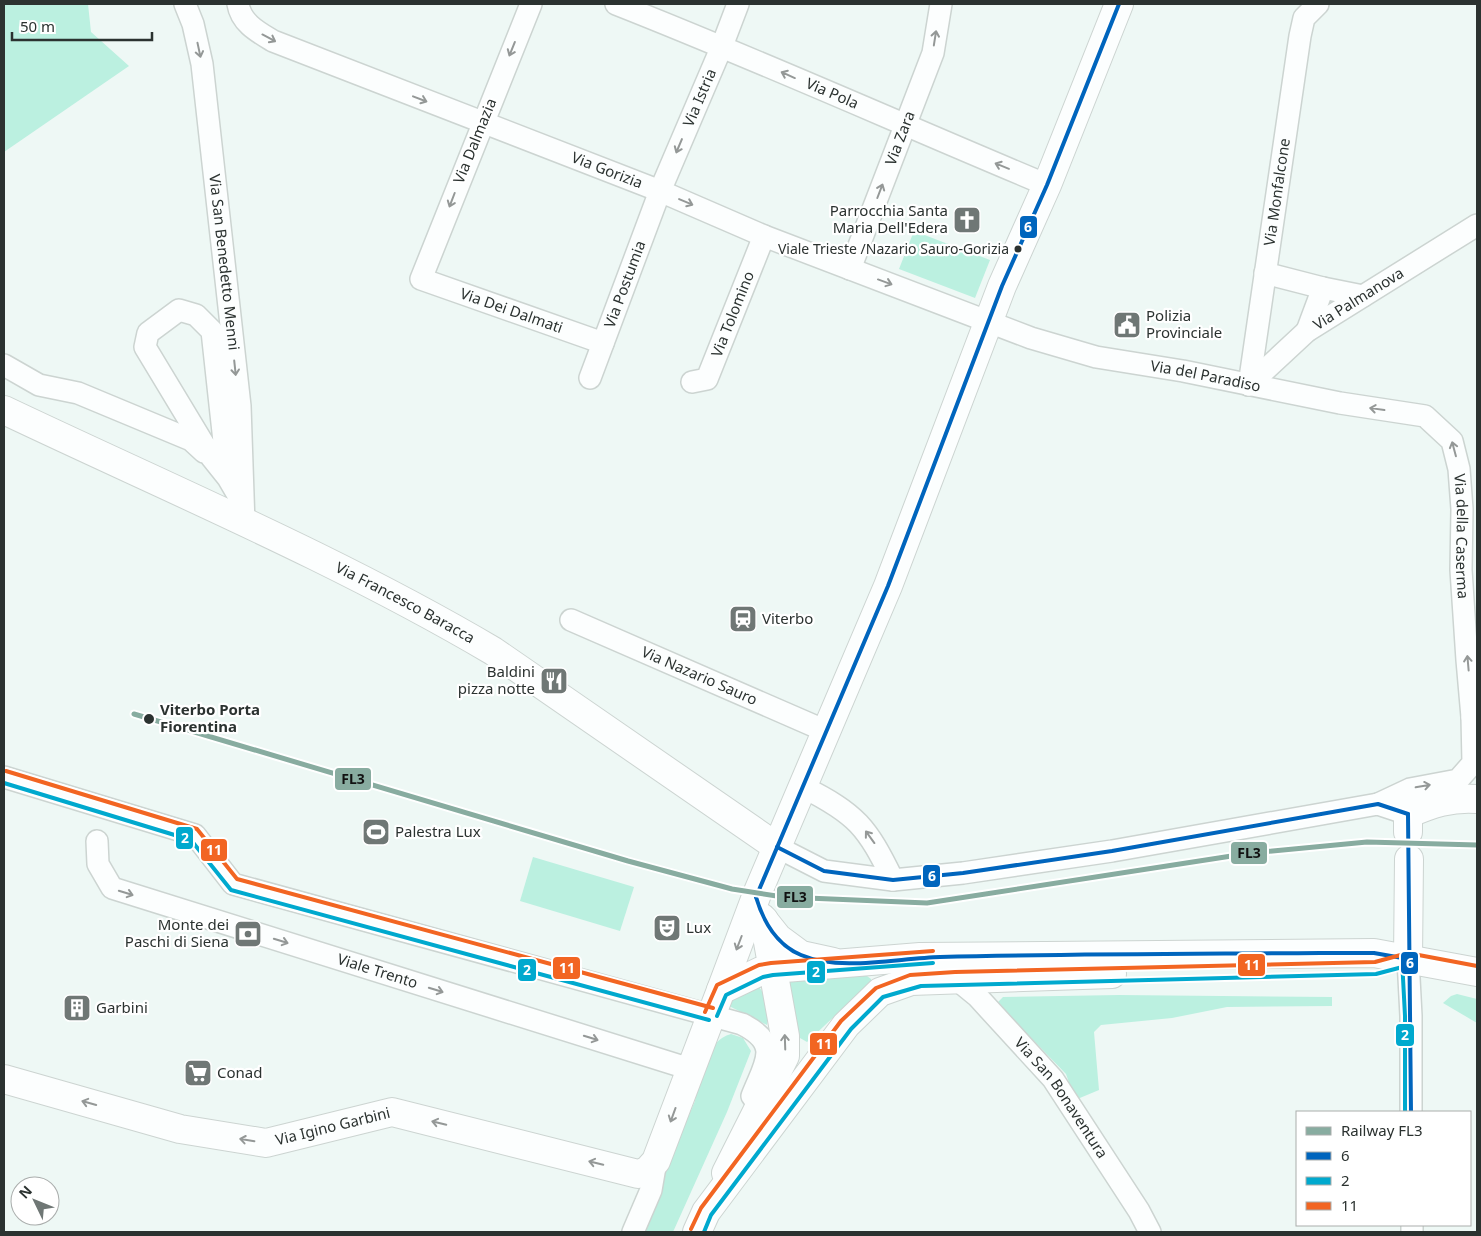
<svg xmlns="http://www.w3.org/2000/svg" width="1481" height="1236" viewBox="0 0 1481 1236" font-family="'Noto Sans',sans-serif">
<rect width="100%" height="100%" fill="#eef8f5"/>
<g fill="#bbf0e0">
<path d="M 4,4 L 88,4 L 91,32 L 129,66 L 4,152 Z"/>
<path d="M 914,231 L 990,260 L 975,298 L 899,269 Z"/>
<path d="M 533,857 L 634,887 L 620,931 L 520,901 Z"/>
<path d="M 787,976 L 867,976 L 871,979 L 871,982 L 807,1042 L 800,1038 L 784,981 Z"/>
<path d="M 758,986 C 767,995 769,1014 767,1025 L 727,1005 L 734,998 Z"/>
<path d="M 1457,994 L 1477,999 L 1477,1023 L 1443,1003 L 1451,996 Z"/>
<path d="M 1119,995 L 1332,997 L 1332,1006 L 1227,1007 L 1172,1018 L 1101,1025 L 1094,1032 L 1099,1090 L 1075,1100 L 1066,1074 L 997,1003 L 1003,997 Z"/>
<path d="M 731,1034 L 743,1038 L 751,1051 L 727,1112 L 673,1232 L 639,1232 L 695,1101 C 699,1080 706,1040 731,1034 Z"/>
</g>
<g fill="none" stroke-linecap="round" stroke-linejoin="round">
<defs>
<g id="minor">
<path id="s1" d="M 185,4 L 193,24 L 202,64 L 240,406 L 244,524"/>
<path id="s2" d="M 238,4 C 241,23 258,32 273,41 L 660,191 L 764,236 L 1031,338 L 1096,357 L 1183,371 L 1340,403 L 1425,416 L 1452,441 L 1459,469 L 1462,509 L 1461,570 L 1467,660 L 1472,717 L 1477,727"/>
<path id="s3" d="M 531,4 L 421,279 L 603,343"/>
<path id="s4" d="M 616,4 C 761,61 903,125 1047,185"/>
<path id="s5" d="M 850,269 L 933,53 L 941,4"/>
<path d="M 1265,273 L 1323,288 L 1363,296"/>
<path d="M 1307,331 L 1323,288"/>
<path d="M 4,365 L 39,385 L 78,393 L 191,440 L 204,452"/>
<path id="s6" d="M 590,378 L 660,191 L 722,46 L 738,4"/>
<path id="s7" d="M 692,382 L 707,379 L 764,236"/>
<path id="s8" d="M 1249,385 L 1300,36 L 1304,18 L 1318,4"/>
<path id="s9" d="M 1249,385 L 1307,331 L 1477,225"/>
<path d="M 228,478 L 212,331 L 196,315 L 179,310 L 148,333 L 145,347 L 212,458 L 228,478 L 242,502"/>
<path id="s10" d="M 571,620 L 828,732"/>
<path d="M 4,777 L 195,835 L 233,884 L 742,1024 C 782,1044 765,1063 752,1096"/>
<path d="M 803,787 C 857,814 867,827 893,880"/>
<path d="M 1378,804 L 1410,789 L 1458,780 L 1473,763 L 1472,717"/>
<path id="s11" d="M 97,841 L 98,864 L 112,888 L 690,1069"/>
<path d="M 777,847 L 824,871 L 893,880 L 963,873 L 1112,851 L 1378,804 L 1408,814"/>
<path d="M 1408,959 L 1411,1016 L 1411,1112"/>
<path id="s12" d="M 955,978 L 977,996 L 1053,1079 L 1139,1211 L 1150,1232"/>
<path d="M 1412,1225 L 1412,1232"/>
<path d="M 633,1232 L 651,1190 L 656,1161"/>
</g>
<g id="secondary">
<path id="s13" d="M 4,410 C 168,488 337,559 493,651 L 777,847"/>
<path d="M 1408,832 L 1408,814 C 1431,804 1451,797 1477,799"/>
<path d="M 762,918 L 778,938 L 801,955 L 833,962"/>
<path d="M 1408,959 L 1409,859"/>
<path d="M 721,990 L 757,894 L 888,586 L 1002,286 L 1047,185 L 1119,4"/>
<path d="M 726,1173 L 785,1056 L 785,1036 L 764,920"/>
</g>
<g id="primary">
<path id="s14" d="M 4,1079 L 180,1129 L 266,1143 L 392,1112 L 638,1174 L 647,1171 L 656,1161 L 721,990 L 761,971 L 772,969 L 920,957 L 1374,953 L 1477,972"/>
<path d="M 697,1232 L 706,1212 L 846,1025 L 880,992 L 911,981 L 1112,974"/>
</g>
</defs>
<use href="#minor" stroke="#ccd4d1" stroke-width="24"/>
<use href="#secondary" stroke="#ccd4d1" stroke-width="30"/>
<use href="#primary" stroke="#ccd4d1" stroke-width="30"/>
<use href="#minor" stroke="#fcfefe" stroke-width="21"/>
<use href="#secondary" stroke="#fcfefe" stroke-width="28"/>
<use href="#primary" stroke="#fcfefe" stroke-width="28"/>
<defs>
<g id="bus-1">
<path d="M 1408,814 L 1411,1112"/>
<path d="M 777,847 L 824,871 L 893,880 L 963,873 L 1112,851 L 1378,804 L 1408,814"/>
<path d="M 756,897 L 888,586 L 1002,286 L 1047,185 L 1119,4"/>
<path d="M 756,897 C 763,921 777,945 801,955 C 841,972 898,958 940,957 C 1067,954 1193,954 1320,953 L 1374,953 L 1408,959"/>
</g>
<g id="bus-2">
<path d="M 4,783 L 191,840 L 231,890 L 709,1020"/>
<path d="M 1402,959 L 1405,1016 L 1405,1112"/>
<path d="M 717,1016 L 726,995 L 763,977 L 773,975 L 933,963"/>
<path d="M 704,1232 L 711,1215 L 851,1029 L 883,997 L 921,986 L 1376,974 L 1410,965"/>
</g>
<g id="bus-3">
<path d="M 6,771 L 197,829 L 237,879 L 713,1008"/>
<path d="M 705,1012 L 717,985 L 759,965 L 771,963 L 933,951"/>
<path d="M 691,1229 L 701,1208 L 841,1021 L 876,988 L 910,975 L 955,972 L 1375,962 L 1408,953 L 1477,966"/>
</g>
</defs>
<use href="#bus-1" stroke="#fff" stroke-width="8"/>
<use href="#bus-2" stroke="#fff" stroke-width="8"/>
<use href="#bus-3" stroke="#fff" stroke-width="8"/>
<use href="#bus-1" stroke="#0065bd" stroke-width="4"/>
<use href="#bus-2" stroke="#00a9ce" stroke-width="4"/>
<use href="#bus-3" stroke="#f26522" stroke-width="4"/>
<defs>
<path id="rail-1" d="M 134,714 L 628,861 L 732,889 L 783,897 L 927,903 L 1251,853 L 1367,842 L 1477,845"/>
</defs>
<use href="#rail-1" stroke="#fff" stroke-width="9"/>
<use href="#rail-1" stroke="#88aca0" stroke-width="5"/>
</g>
<defs><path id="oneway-shaft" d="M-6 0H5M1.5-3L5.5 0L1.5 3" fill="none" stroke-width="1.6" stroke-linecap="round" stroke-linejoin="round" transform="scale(1.25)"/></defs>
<g stroke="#949897">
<use href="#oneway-shaft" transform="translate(269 38) rotate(28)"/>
<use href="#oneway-shaft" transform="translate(935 38) rotate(-81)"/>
<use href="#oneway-shaft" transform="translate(512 49) rotate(112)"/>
<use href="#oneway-shaft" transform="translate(199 50) rotate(78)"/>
<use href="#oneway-shaft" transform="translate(788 75) rotate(-156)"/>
<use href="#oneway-shaft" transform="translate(420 99) rotate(21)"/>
<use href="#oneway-shaft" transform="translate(679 146) rotate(113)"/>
<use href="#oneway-shaft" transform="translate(1002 166) rotate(-158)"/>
<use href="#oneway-shaft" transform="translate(880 191) rotate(-69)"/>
<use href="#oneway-shaft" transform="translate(452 200) rotate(111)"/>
<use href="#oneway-shaft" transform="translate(686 202) rotate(23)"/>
<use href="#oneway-shaft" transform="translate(885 282) rotate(20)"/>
<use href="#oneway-shaft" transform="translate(235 368) rotate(84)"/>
<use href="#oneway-shaft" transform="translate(1377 409) rotate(-172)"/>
<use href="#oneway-shaft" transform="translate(1454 449) rotate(-105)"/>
<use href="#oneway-shaft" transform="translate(1468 663) rotate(-95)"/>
<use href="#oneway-shaft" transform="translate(1423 786) rotate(-10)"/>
<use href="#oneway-shaft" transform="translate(870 837) rotate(-126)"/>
<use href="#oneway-shaft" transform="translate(126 893) rotate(17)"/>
<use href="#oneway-shaft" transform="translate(281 941) rotate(17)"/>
<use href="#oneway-shaft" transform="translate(739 943) rotate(111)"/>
<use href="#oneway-shaft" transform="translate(436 990) rotate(17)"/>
<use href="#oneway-shaft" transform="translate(591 1038) rotate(17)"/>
<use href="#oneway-shaft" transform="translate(785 1042) rotate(-92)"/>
<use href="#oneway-shaft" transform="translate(89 1103) rotate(-164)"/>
<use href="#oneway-shaft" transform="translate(673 1115) rotate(110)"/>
<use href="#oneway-shaft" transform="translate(439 1123) rotate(-166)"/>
<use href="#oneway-shaft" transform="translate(247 1140) rotate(-171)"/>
<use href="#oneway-shaft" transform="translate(596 1163) rotate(-166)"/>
</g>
<defs>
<symbol id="church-square" viewBox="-11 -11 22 22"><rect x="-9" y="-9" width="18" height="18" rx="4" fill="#6f7775" stroke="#fff"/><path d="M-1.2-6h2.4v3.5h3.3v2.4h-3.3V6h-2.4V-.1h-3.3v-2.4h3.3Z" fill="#fff"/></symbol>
<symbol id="civic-square" viewBox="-11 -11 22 22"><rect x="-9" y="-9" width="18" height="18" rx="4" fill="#6f7775" stroke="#fff"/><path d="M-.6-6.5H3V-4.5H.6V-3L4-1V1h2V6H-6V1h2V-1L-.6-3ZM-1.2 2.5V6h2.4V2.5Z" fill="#fff"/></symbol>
<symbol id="station-square" viewBox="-11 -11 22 22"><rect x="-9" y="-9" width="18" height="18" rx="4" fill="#6f7775" stroke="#fff"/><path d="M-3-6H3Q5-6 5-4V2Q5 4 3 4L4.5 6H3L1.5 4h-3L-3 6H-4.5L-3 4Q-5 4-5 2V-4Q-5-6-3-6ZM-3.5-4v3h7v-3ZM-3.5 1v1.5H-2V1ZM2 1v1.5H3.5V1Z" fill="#fff"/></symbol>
<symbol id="restaurant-square" viewBox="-11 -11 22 22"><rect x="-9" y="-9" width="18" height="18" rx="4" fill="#6f7775" stroke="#fff"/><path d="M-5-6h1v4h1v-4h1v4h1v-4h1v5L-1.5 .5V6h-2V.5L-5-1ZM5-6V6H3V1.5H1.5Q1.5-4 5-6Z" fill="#fff"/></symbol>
<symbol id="stadium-square" viewBox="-11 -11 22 22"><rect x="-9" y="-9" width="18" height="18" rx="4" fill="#6f7775" stroke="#fff"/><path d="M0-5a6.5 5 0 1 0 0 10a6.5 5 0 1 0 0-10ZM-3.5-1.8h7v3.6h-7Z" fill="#fff"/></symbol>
<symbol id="theatre-square" viewBox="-11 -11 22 22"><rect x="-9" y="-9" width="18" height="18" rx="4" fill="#6f7775" stroke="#fff"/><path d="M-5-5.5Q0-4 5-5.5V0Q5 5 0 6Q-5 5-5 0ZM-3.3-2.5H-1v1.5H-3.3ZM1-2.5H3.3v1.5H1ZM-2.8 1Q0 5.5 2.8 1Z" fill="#fff"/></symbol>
<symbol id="bank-square" viewBox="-11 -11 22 22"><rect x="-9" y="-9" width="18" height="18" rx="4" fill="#6f7775" stroke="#fff"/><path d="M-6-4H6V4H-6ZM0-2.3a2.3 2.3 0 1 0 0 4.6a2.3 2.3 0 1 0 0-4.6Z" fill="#fff"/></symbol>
<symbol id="building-square" viewBox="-11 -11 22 22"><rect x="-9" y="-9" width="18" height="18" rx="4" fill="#6f7775" stroke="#fff"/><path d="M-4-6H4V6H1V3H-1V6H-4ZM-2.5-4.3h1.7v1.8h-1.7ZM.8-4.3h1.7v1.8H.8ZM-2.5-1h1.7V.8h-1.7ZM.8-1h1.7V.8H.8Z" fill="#fff"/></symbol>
<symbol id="supermarket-square" viewBox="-11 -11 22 22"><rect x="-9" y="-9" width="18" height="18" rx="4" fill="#6f7775" stroke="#fff"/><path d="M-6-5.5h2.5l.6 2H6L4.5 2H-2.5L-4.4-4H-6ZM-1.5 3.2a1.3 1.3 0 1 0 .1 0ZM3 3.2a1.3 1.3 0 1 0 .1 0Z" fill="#fff"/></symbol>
</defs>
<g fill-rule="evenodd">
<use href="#church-square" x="951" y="204" width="32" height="32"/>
<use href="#civic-square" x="1111" y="309" width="32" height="32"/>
<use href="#station-square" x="727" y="603" width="32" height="32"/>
<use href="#restaurant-square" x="538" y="665" width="32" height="32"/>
<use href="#stadium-square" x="360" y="816" width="32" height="32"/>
<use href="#theatre-square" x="651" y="912" width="32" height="32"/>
<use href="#bank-square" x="232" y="918" width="32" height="32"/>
<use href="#building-square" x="61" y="992" width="32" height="32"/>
<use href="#supermarket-square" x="182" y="1057" width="32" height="32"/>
</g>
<g fill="#2b3230" stroke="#fff" stroke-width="2">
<circle cx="1018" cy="249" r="4.5"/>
<circle cx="149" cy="719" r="6"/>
</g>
<g text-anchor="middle" stroke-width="4.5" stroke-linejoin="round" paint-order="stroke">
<g font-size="14" fill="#2b3230" stroke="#fff" text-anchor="end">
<text x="1009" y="254">Viale Trieste /Nazario Sauro-Gorizia</text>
</g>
<g font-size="15" fill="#2b3230" stroke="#fff">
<text dy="5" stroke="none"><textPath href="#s4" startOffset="234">Via Pola</textPath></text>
<text dy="5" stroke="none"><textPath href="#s6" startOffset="301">Via Istria</textPath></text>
<text dy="5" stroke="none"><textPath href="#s5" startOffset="140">Via Zara</textPath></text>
<text transform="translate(475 141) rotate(-68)" y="5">Via Dalmazia</text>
<text dy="5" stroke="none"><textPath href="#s2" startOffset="411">Via Gorizia</textPath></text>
<text dy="5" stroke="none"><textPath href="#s8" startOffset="195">Via Monfalcone</textPath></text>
<text dy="5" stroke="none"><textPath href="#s1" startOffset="262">Via San Benedetto Menni</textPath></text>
<text dy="5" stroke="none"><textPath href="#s6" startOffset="100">Via Postumia</textPath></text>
<text dy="5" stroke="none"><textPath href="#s9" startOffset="140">Via Palmanova</textPath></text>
<text dy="5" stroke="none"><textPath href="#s3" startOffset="392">Via Dei Dalmati</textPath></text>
<text dy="5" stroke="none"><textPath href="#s7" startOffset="85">Via Tolomino</textPath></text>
<text dy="5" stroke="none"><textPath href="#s2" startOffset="1046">Via del Paradiso</textPath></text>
<text dy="5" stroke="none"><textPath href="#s2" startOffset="1402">Via della Caserma</textPath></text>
<text dy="5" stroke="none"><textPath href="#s13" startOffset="445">Via Francesco Baracca</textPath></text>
<text dy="5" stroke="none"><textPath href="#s10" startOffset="140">Via Nazario Sauro</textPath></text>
<text dy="5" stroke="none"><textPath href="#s11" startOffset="329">Viale Trento</textPath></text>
<text dy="5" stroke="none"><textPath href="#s12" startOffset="161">Via San Bonaventura</textPath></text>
<text dy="5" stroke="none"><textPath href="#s14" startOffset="339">Via Igino Garbini</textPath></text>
</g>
<g font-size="15" fill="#2b3230" stroke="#fff" text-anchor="start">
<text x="948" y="216" text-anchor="end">Parrocchia Santa<tspan x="948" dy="17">Maria Dell'Edera</tspan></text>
<text x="1146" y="321">Polizia<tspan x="1146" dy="17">Provinciale</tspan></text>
<text x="762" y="624">Viterbo</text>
<text x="535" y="677" text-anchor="end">Baldini<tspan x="535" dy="17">pizza notte</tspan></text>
<text x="395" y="837">Palestra Lux</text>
<text x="229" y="930" text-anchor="end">Monte dei<tspan x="229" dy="17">Paschi di Siena</tspan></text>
<text x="686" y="933">Lux</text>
<text x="96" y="1013">Garbini</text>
<text x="217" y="1078">Conad</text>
</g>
<g font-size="15" font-weight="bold" fill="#2b3230" stroke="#fff" text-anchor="start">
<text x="160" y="715">Viterbo Porta<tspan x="160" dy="17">Fiorentina</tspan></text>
</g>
</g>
<g stroke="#fff" stroke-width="2">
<rect x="1019" y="215" width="19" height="24" rx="5" fill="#0065bd"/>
<rect x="334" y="767" width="38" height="24" rx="5" fill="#88aca0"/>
<rect x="175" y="826" width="19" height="24" rx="5" fill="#00a9ce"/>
<rect x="200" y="838" width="28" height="24" rx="5" fill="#f26522"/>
<rect x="1230" y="841" width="38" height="24" rx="5" fill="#88aca0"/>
<rect x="922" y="864" width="19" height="24" rx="5" fill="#0065bd"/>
<rect x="776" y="885" width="38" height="24" rx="5" fill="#88aca0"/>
<rect x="1400" y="951" width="19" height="24" rx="5" fill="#0065bd"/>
<rect x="1237" y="953" width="29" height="24" rx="5" fill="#f26522"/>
<rect x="552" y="956" width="29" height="24" rx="5" fill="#f26522"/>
<rect x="517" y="958" width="20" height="24" rx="5" fill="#00a9ce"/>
<rect x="806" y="960" width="20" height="24" rx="5" fill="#00a9ce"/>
<rect x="1395" y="1023" width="20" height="24" rx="5" fill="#00a9ce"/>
<rect x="809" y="1032" width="29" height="24" rx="5" fill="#f26522"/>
</g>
<g font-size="14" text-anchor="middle" font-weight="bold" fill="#fff">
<text x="1028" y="232">6</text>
<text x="185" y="843">2</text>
<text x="214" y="855">11</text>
<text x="932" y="881">6</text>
<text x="1410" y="968">6</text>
<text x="1252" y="970">11</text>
<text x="567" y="973">11</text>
<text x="527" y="975">2</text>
<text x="816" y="977">2</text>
<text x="1405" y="1040">2</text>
<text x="824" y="1049">11</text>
</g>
<g font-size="14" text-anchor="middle" font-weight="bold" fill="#111">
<text x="353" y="784">FL3</text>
<text x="1249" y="858">FL3</text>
<text x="795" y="902">FL3</text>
</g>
<rect width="1481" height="1236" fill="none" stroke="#2b3230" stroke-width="10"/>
<rect x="1296" y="1111" width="175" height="115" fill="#ffffff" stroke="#aaadac"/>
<rect x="1306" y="1127" width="25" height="8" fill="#88aca0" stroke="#aaadac"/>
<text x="1341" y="1136" font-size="15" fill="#2b3230">Railway FL3</text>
<rect x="1306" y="1152" width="25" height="8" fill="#0065bd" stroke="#aaadac"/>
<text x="1341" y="1161" font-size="15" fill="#2b3230">6</text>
<rect x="1306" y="1177" width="25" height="8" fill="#00a9ce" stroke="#aaadac"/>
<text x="1341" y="1186" font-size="15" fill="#2b3230">2</text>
<rect x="1306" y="1202" width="25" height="8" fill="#f26522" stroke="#aaadac"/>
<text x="1341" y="1211" font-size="15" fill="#2b3230">11</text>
<g transform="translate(35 1201) rotate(313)"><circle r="24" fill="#ffffff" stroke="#aaadac"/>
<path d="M0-4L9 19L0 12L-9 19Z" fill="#6f7775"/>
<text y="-8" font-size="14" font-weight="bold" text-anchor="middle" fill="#2b3230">N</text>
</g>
<path d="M12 32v8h140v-8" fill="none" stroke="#2b3230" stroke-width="2.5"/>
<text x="20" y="32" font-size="15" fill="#2b3230" stroke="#ffffff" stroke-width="4" paint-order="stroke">50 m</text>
</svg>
